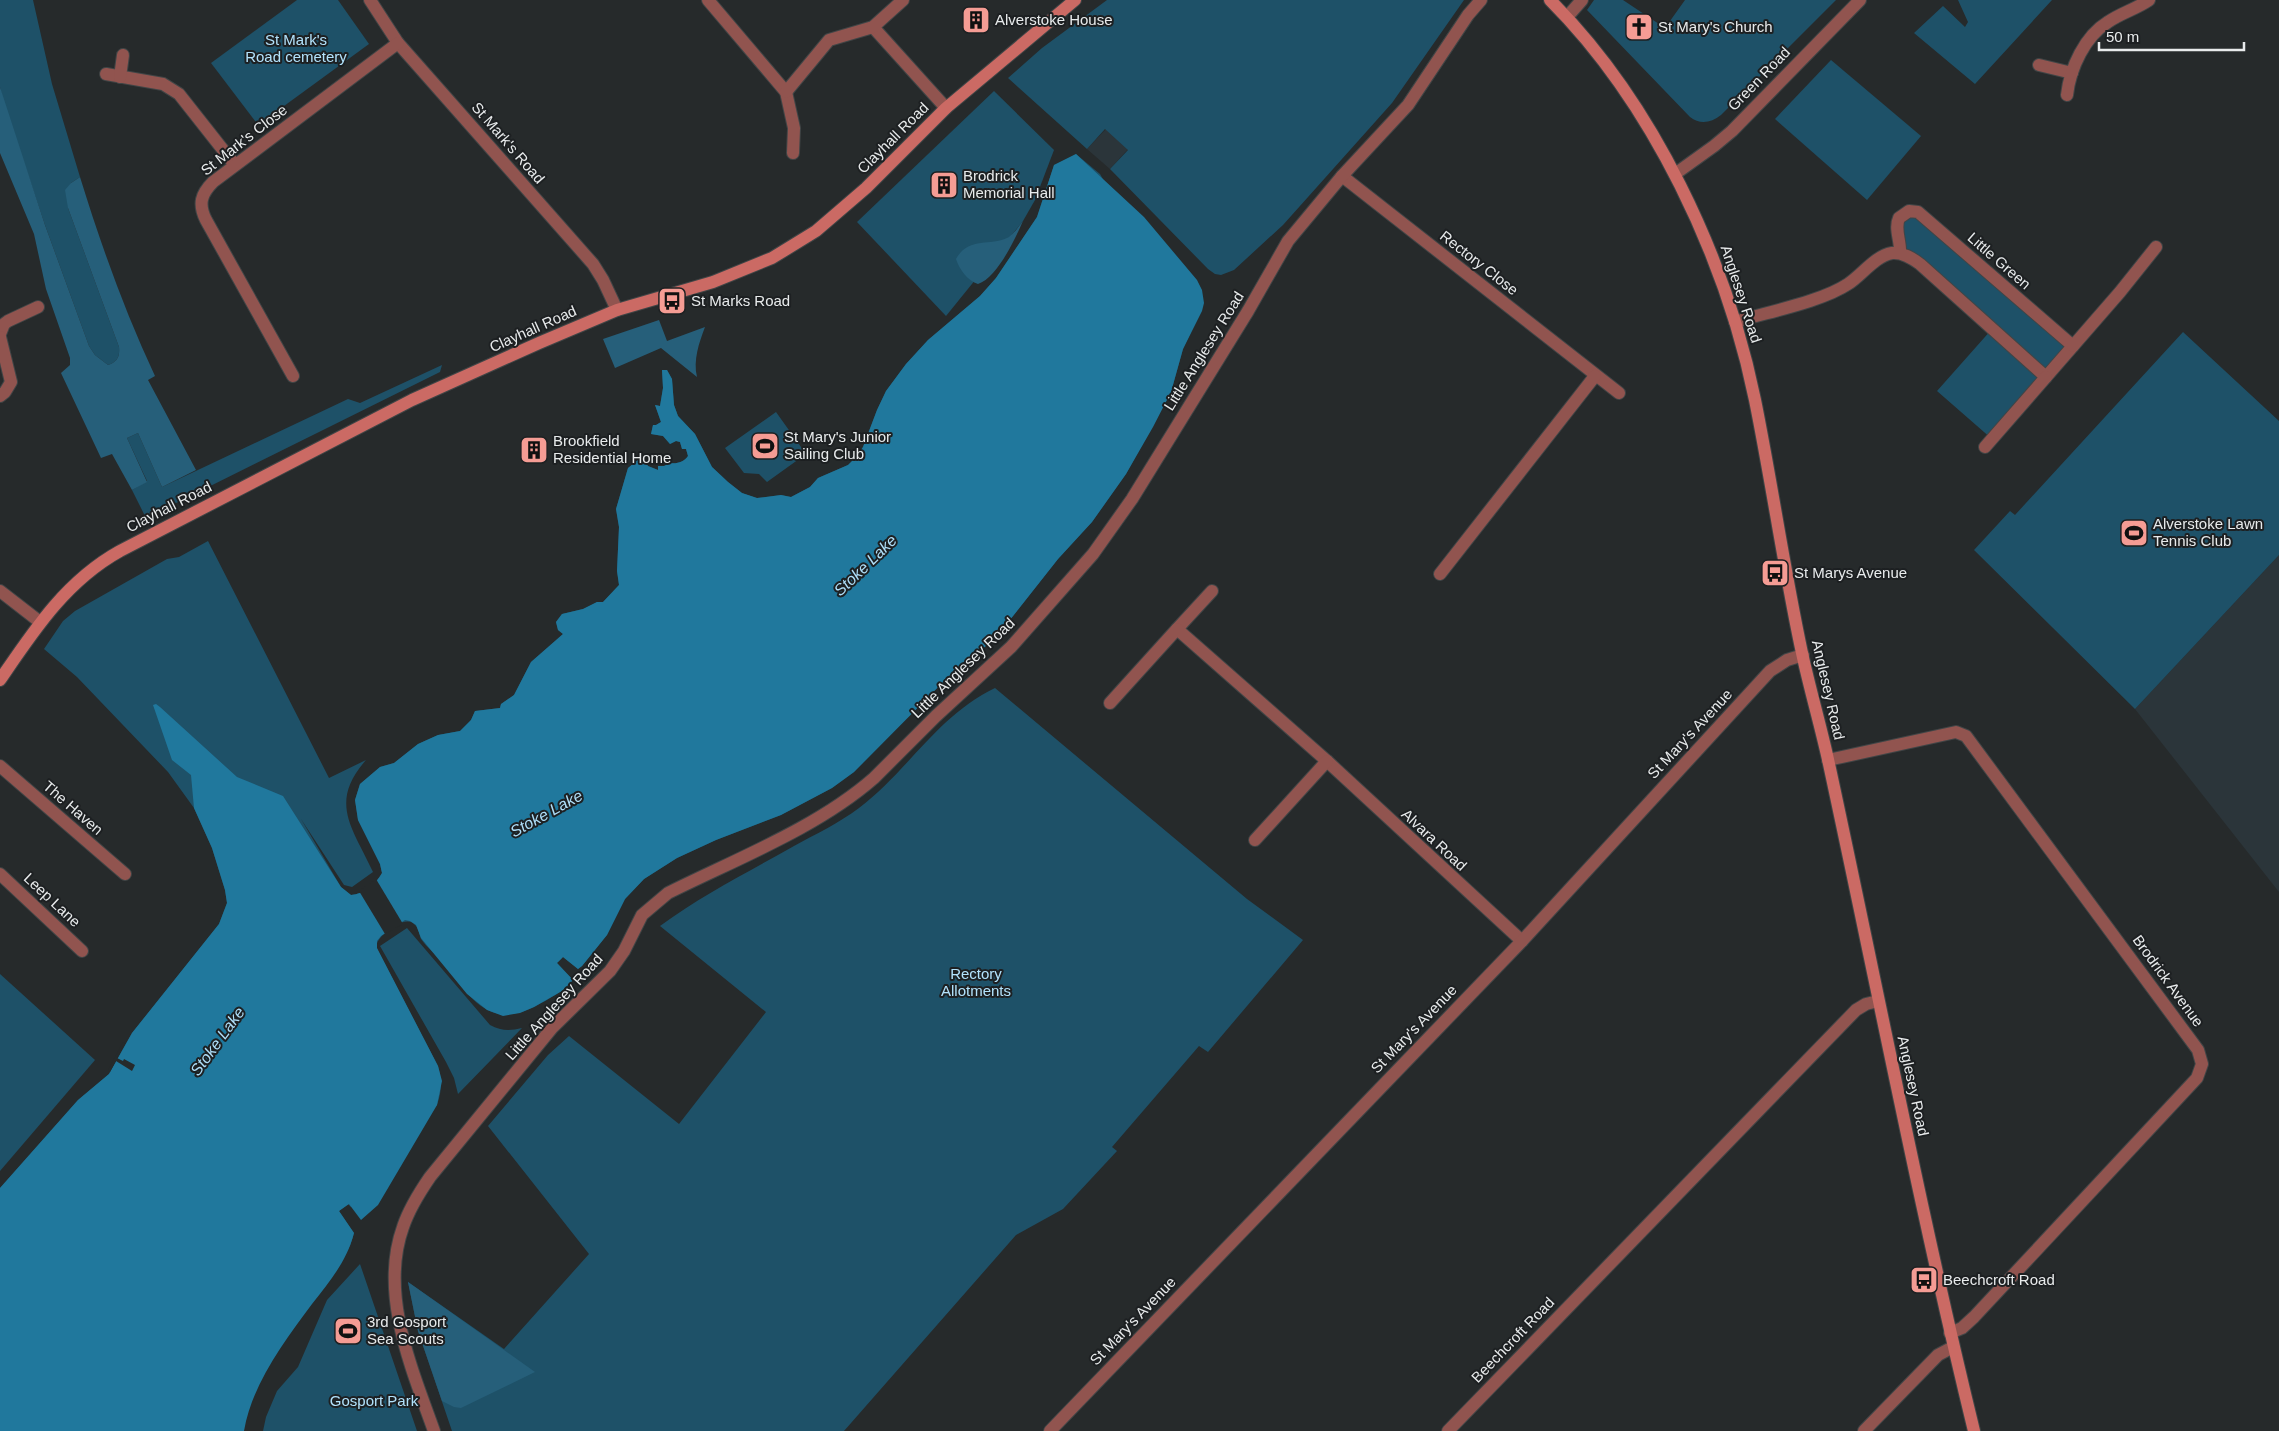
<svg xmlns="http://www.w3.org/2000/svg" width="2279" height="1431" viewBox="0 0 2279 1431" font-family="Arial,sans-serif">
<rect width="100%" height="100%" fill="#262a2b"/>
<g fill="#2b353a">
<path d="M 1106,129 L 1128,149 L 1110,169 L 1087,149 Z"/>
<path d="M 2279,555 L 2279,892 L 2135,709 Z"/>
</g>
<g fill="#1e5168">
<path d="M 0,0 L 33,0 L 52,84 L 80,177 L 71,183 L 68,208 L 119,347 C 120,357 117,362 108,365 L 95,355 L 89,346 L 45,225 L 3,100 L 0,87 Z"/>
<path d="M 297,0 L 338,0 L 369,44 L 258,125 L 211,63 Z"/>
<path d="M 1107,0 L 1464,0 L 1392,103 L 1283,225 L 1234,270 L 1221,275 L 1215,274 L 1208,269 L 1110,169 L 1128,150 L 1105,129 L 1087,149 L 1008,78 L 1042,48 Z"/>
<path d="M 1594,0 L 1623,0 L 1665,28 L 1685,0 L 1836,0 L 1721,115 C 1711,123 1700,125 1690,117 L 1587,10 Z"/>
<path d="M 1958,0 L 2052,0 L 1975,84 L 1914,33 L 1943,6 L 1965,27 L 1968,22 Z"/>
<path d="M 1831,60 L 1921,136 L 1867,200 L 1775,119 Z"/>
<path d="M 994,91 L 1054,150 L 1035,200 L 1023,221 L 946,316 L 857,222 Z"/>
<path d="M 1076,154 L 1100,174 L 1191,332 L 1183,349 L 1171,392 L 1126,474 L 1092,522 L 1058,559 L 994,640 L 959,666 L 854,772 L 832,788 L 781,815 L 716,840 L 677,858 L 644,879 L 625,899 L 607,935 L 582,966 L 578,969 L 563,957 L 557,963 L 573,980 C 562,992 549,999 536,1006 C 488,1030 471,998 444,964 C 437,955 427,948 421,939 C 419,934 419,928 415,925 C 406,913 377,935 376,947 L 438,1066 C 442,1081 442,1091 437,1105 L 351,1207 L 348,1204 L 339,1211 L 354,1233 L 350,1246 L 310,1295 L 358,956 L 403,907 L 557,963 L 1058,202 L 856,468 L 621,585 L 606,602 L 569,631 L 394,885 L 0,1431 L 0,1188 L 78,1100 L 109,1074 L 132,1033 L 219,924 L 227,903 L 225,890 L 212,848 L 194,808 L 168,772 L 77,677 L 44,649 L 63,621 L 75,611 L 167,559 L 179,557 L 208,541 L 329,778 L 366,760 C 328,803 353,828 373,872 L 352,887 L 344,885 L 301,819 L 341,887 L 351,895 C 364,894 376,884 382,873 L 380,864 L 358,820 L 355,800 L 360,784 L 380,767 L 394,763 L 418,744 L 438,735 L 460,731 L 471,720 L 475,711 L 500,708 L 501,704 L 514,695 L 531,662 L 563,634 L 558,630 L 556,622 L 562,614 L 583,609 L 597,602 L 603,602 L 619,585 L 617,571 L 619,527 L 616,509 L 628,468 L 639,459 L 643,459 L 648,466 L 658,470 L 658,466 L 664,466 L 670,463 C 677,464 684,462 688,456 L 686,449 L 682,449 L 680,442 L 676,441 L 670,444 L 663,436 L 651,434 L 653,425 L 656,425 L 661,422 L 655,405 L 660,406 L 663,388 L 662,370 L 667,370 L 672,379 L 674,405 L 678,416 L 695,434 L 712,467 L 728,482 L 742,493 L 757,498 L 781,495 L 791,497 L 810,487 L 818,478 L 848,465 L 857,456 L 863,447 L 877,410 L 886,391 L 906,364 L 928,340 L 980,296 L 996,278 L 1037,217 L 1054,165 Z"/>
<path d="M 1909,211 L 2073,346 L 1992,439 L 1937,391 L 1992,329 L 1907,256 L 1899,218 Z"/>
<path d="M 2183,332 L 2279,421 L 2279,555 L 2135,709 L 1974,550 L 2010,511 L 2015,515 Z"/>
<path d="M 442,365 L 440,372 L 146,518 L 132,490 L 147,481 L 127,438 L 138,433 L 162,487 L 348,399 L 360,403 Z"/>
<path d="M 776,412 L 806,454 L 767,482 L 759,474 L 744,473 L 725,448 Z"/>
<path d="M 995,688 L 1247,899 L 1303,940 L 1208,1052 L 1199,1046 L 1112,1147 L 1117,1151 L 1063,1209 L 1016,1235 L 844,1431 L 452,1431 L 418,1331 L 408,1282 L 504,1349 L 589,1254 L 488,1126 L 548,1055 L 569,1036 L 679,1124 L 766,1012 L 660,926 C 702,895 748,872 794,846 C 816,834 839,823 859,808 C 908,771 937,716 995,688 Z"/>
<path d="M 407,928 L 490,1025 C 501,1031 510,1031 522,1028 L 458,1094 L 454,1078 L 446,1062 L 380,946 Z"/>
<path d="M 0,974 L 95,1060 L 0,1171 Z"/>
<path d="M 360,1264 L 417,1431 L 263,1431 L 266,1417 L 277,1391 L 298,1367 L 327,1300 Z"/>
</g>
<g fill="#265f7a">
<path d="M 0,87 L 45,225 L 89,346 L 95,355 L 108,365 C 117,362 120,357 119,347 L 68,208 L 65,190 L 71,183 L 80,177 C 101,245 125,312 155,376 L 148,380 L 196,470 L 162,487 L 138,433 L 127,438 L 147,482 L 132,490 L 112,454 L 101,458 L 61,373 L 70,365 L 70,358 L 46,289 L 34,234 L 0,153 Z"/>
<path d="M 1023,221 C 1015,239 997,278 978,284 C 968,281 959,269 956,259 C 968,237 990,246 1007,238 C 1012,236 1019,226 1023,221 Z"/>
<path d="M 659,320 L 667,341 L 705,327 C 699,343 693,360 697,377 L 661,348 L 615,368 L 603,339 Z"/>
<path d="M 408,1282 L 535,1372 L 461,1408 L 454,1407 L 442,1401 L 418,1331 Z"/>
</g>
<path fill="#20789d" d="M 1076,154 L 1144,217 L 1197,280 L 1202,290 L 1204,303 L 1202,311 L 1183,349 L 1171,392 L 1153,427 L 1126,474 L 1092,522 L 1058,559 L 994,640 L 959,666 L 854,772 L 832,788 L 781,815 L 716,840 L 677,858 L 644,879 L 625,899 L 607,935 L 582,966 L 578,969 L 563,957 L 557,963 L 573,980 L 562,991 L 534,1007 L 520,1013 L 503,1016 L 487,1010 L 467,994 L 421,938 L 416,925 L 410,921 L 405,920 L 381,936 L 377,941 L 377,948 L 438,1066 L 442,1081 L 437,1105 L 378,1205 L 361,1220 L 349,1204 L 339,1211 L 354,1233 C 347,1261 330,1281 312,1304 C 284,1342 252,1384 244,1431 L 0,1431 L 0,1188 L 78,1100 L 109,1074 L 132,1033 L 219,924 L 227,903 L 225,890 L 212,848 L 194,808 L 191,775 L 172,760 L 153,705 L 156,704 L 160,707 L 237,777 L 283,796 L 341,887 L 351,895 C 364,894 376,884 382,873 L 380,864 L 358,820 L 355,800 L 360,784 L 380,767 L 394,763 L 418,744 L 438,735 L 460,731 L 471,720 L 475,711 L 500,708 L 501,704 L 514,695 L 531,662 L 563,634 L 558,630 L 556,622 L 562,614 L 583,609 L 597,602 L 603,602 L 619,585 L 617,571 L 619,527 L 616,509 L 628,468 L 639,459 L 643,459 L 648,466 L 658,470 L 658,466 L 664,466 L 670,463 C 677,464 684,462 688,456 L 686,449 L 682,449 L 680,442 L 676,441 L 670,444 L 663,436 L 651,434 L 653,425 L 656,425 L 661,422 L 655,405 L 660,406 L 663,388 L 662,370 L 667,370 L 672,379 L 674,405 L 678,416 L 695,434 L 712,467 L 728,482 L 742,493 L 757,498 L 781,495 L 791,497 L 810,487 L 818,478 L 848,465 L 857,456 L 863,447 L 877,410 L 886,391 L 906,364 L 928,340 L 980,296 L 996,278 L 1037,217 L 1054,165 Z"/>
<g fill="#262a2b">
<path d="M 376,879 L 403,924 L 385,934 L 359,891 Z"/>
<path d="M 123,1042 L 125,1043 L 117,1058 L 123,1061 L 124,1059 L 135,1065 L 132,1071 L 116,1061 L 110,1072 L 108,1070 Z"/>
</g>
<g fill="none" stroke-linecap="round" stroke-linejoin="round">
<defs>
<g id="street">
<path d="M 370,0 L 398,43 L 593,264 L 603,280 L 617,310"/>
<path d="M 708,0 L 786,92 L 794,128 L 793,153"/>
<path d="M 1567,17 L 1582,0"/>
<path d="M 873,27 L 946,108"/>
<path d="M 2039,65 L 2072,73"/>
<path d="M 106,74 L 163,84 L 179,94 L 235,165"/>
<path d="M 120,77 L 123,55"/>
<path d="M 786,92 L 829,40 L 873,27 L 903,0"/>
<path d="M 2067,95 C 2070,68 2085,36 2108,22 C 2121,13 2136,9 2149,0"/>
<path d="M 1675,174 L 1714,146 L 1732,131 L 1860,0"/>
<path d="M 1342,176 L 1619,393"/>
<path d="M 1735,322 C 1767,312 1821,302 1848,284 C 1862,275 1875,256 1892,253 C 1903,252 1912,258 1920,264 L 2046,377 L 2073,346 L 1918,212 L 1909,211 L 1899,218 C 1894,229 1901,241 1900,253"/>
<path d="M 0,334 L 4,324 L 8,321 L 38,307"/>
<path d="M 0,337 L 11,382 L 5,392 L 0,396"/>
<path d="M 2073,346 L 2120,292 L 2156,247"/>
<path d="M 293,376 L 206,220 C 198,204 201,194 213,182 L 398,43"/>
<path d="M 1985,447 L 2046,377"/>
<path d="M 1440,574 L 1595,376"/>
<path d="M 0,591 L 40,622"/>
<path d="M 1177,629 L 1212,591"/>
<path d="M 1110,703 L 1177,629 L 1327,761 L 1522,941"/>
<path d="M 1828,760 L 1956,732 L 1966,736 L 2198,1050 L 2202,1064 L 2197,1078 L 1974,1317 L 1962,1328 L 1950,1333"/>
<path d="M 0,766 L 125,874"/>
<path d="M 1255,840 L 1327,761"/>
<path d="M 0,874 L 82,951"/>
<path d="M 434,1431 C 412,1369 379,1294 403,1227 C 409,1209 419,1193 430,1177 L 552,1028 L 610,971 L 624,951 L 642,915 L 668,893 C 736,859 817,828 874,778 L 936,716 L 1011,647 L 1093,554 L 1132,499 L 1248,311 L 1288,241 L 1342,176 L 1408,105 L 1468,15 L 1481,0"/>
<path d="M 1050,1431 L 1522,941 L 1770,671 L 1787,660 L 1803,655"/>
<path d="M 1448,1431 L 1856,1010 L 1866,1004 L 1878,1001"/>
<path d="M 1864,1431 L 1938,1355 L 1953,1347"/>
</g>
<g id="secondary">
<path d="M 1550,0 C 1653,103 1726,258 1755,400 C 1772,484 1784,569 1802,653 C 1810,690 1821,727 1829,764 C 1877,986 1920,1210 1974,1431"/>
<path d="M 0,680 C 34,630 66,581 120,551 L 412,400 L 539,343 L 617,310 L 713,282 L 772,258 L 816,231 L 866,188 L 946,108 L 1075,0"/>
</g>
</defs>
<use href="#street" stroke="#414546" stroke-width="14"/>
<use href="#secondary" stroke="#414546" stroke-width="14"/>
<use href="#street" stroke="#91544f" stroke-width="12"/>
<use href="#secondary" stroke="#cb6a64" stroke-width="12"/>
</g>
<defs>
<symbol id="building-square" viewBox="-11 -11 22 22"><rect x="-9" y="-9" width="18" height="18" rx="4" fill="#f59c94" stroke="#1d2022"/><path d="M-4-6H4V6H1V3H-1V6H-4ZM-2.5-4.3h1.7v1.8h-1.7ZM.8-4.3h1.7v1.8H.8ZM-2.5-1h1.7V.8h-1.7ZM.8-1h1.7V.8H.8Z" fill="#111"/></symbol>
<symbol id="church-square" viewBox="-11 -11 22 22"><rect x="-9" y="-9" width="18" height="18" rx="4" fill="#f59c94" stroke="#1d2022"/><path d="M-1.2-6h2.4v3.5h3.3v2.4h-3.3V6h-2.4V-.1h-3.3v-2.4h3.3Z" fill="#111"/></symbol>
<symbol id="bus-square" viewBox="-11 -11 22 22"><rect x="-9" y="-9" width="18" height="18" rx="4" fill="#f59c94" stroke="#1d2022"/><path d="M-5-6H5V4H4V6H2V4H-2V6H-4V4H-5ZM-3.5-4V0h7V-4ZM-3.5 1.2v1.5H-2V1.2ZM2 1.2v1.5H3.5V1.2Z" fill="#111"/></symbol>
<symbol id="stadium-square" viewBox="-11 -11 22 22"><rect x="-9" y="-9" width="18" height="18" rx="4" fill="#f59c94" stroke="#1d2022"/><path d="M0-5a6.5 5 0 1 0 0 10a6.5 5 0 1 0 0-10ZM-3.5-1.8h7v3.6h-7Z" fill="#111"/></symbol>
</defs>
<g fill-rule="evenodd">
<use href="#building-square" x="960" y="4" width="32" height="32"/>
<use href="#church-square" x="1623" y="11" width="32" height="32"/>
<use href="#building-square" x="928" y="169" width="32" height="32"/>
<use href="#bus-square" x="656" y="285" width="32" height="32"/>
<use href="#stadium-square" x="749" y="430" width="32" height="32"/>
<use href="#building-square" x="518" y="434" width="32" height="32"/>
<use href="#stadium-square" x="2118" y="517" width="32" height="32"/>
<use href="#bus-square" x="1759" y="557" width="32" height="32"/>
<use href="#bus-square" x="1908" y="1264" width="32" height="32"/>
<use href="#stadium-square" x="332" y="1315" width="32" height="32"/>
</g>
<g text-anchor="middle" stroke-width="4" stroke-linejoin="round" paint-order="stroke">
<g font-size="15" fill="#e8ebec" stroke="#1d2022" text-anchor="start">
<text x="995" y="25">Alverstoke House</text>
<text x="1658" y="32">St Mary's Church</text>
<text x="963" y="181">Brodrick<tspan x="963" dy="17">Memorial Hall</tspan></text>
<text x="691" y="306">St Marks Road</text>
<text x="784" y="442">St Mary's Junior<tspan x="784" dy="17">Sailing Club</tspan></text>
<text x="553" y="446">Brookfield<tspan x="553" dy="17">Residential Home</tspan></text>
<text x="2153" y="529">Alverstoke Lawn<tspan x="2153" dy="17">Tennis Club</tspan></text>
<text x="1794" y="578">St Marys Avenue</text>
<text x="1943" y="1285">Beechcroft Road</text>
<text x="367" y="1327">3rd Gosport<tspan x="367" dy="17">Sea Scouts</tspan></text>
</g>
<g font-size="15" fill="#b2e2fc" stroke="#1d2022">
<text x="296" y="45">St Mark's<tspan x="296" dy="17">Road cemetery</tspan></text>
<text x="976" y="979">Rectory<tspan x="976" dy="17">Allotments</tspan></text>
<text x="374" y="1406">Gosport Park</text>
</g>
<g font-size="15" fill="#e8ebec" stroke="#1d2022">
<text transform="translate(1759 79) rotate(-46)" y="5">Green Road</text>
<text transform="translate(893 138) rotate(-45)" y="5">Clayhall Road</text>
<text transform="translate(244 140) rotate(-38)" y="5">St Mark's Close</text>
<text transform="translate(508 143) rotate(49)" y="5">St Mark's Road</text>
<text transform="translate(1999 261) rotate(41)" y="5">Little Green</text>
<text transform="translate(1479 263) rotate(38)" y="5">Rectory Close</text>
<text transform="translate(1741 294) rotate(72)" y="5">Anglesey Road</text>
<text transform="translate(533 329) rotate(-24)" y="5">Clayhall Road</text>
<text transform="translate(1204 351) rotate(-58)" y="5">Little Anglesey Road</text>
<text transform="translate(169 507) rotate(-27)" y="5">Clayhall Road</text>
<text transform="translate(963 668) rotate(-44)" y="5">Little Anglesey Road</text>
<text transform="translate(1828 690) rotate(77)" y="5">Anglesey Road</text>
<text transform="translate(1690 734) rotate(-47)" y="5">St Mary's Avenue</text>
<text transform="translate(73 808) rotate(41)" y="5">The Haven</text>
<text transform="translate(1434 840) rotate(43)" y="5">Alvara Road</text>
<text transform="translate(52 900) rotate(43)" y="5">Leep Lane</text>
<text transform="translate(2168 981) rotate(54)" y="5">Brodrick Avenue</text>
<text transform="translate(554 1007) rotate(-48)" y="5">Little Anglesey Road</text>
<text transform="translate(1414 1029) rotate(-46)" y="5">St Mary's Avenue</text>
<text transform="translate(1913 1086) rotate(78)" y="5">Anglesey Road</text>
<text transform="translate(1133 1321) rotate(-46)" y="5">St Mary's Avenue</text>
<text transform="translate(1513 1340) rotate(-46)" y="5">Beechcroft Road</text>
</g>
<g font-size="16" font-style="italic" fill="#aedef8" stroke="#1d2022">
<text transform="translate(865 565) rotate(-44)" y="6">Stoke Lake</text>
<text transform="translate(546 813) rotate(-29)" y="6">Stoke Lake</text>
<text transform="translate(217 1041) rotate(-54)" y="6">Stoke Lake</text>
</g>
</g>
<path d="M2099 42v8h145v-8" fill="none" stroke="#e8ebec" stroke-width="2.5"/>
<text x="2106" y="42" font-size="15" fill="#e8ebec" stroke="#1d2022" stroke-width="4" paint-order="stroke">50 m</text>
</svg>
